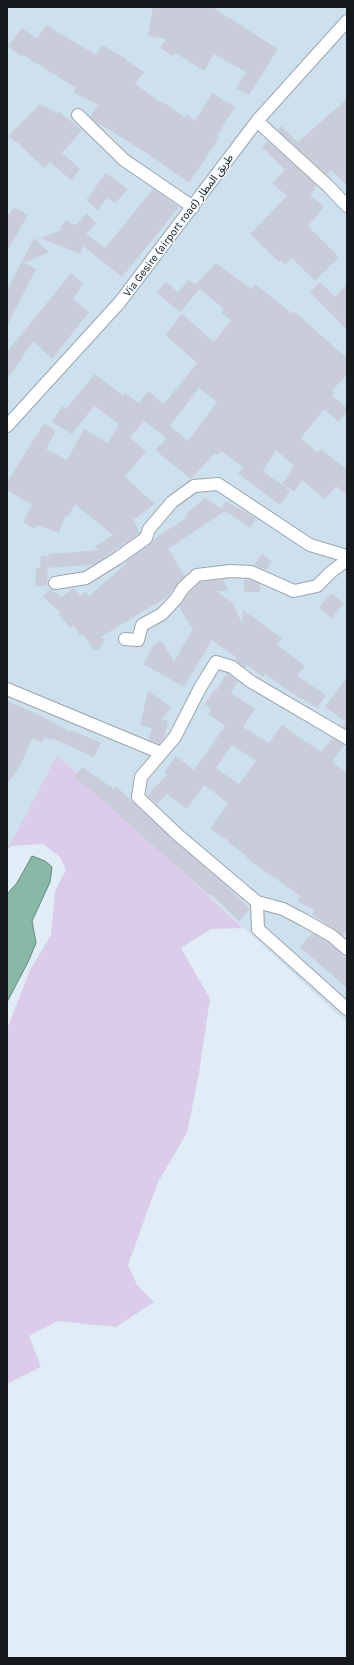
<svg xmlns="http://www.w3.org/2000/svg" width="354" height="1665" viewBox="0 0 354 1665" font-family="Karla,'Noto Sans Arabic',sans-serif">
<rect width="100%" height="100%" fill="#e0ecf6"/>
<path fill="#cce0ee" d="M 7,7 L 347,7 L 347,1023 L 57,755 L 10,846 L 7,844 Z"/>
<path fill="#dbcce9" d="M 57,755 L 243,928 L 211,929 L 181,948 L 210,999 L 199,1073 L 187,1133 L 158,1182 L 128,1265 L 137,1285 L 154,1302 L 116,1327 L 58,1321 L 29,1336 L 41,1367 L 7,1384 L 7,1029 L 30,970 L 51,935 L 55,891 L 66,870 L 60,857 L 43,844 L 10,846 L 7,852 L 7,844 L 10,845 Z"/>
<path fill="#88b8a6" stroke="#66887d" d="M 32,856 L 45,861 L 52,867 L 50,882 L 32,921 L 36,943 L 28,962 L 7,1002 L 7,894 L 17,883 Z"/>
<g fill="#c9cdda" fill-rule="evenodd">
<path d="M 153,7 L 212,7 L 278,49 L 249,95 L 236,88 L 246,72 L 214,54 L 204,71 L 176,53 L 173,56 L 160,48 L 166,39 L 148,36 Z"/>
<path d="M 46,25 L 96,55 L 102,45 L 127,59 L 126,60 L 144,72 L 135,84 L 163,104 L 164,103 L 185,117 L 187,115 L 195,121 L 212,93 L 235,107 L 217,136 L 219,138 L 189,183 L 148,154 L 100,124 L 99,125 L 90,117 L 98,105 L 73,92 L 76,88 L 23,55 L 22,57 L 8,46 L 22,28 L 37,39 Z"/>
<path d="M 347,99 L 347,185 L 331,170 L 327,175 L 278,130 L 281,126 L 298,142 Z"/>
<path d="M 40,104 L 57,113 L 58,111 L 82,130 L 62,153 L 80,169 L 71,180 L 50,162 L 44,168 L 19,144 L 8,136 Z"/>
<path d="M 268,141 L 317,186 L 310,195 L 324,207 L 308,226 L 339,257 L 315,281 L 292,258 L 285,265 L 281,260 L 279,262 L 250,234 L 287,196 L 272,183 L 285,170 L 262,147 Z"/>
<path d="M 106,173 L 128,189 L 115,203 L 107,198 L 98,210 L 86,200 Z"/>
<path d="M 153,189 L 179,207 L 122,277 L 83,246 L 80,254 L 40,238 L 62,230 L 60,228 L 66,220 L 73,225 L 77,224 L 87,213 L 96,223 L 86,234 L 105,248 Z"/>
<path d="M 14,207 L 28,215 L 7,251 L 7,212 L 9,215 Z"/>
<path d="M 34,238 L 49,252 L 24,263 L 36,269 L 7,326 L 7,290 Z"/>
<path d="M 216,263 L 251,289 L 255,284 L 293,314 L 295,312 L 347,358 L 347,374 L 332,391 L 335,393 L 332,396 L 347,408 L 347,412 L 339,422 L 324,409 L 301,438 L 318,453 L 321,449 L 347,470 L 347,495 L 336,486 L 325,499 L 302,480 L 294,492 L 282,484 L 294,466 L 276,450 L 263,471 L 290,491 L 280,505 L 238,473 L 243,467 L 221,451 L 218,455 L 215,453 L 191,479 L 155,450 L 167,438 L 144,421 L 130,438 L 146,451 L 125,477 L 155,504 L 133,520 L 140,533 L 93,565 L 45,568 L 48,569 L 47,586 L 35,586 L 36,568 L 40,568 L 41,556 L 49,557 L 48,554 L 101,550 L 94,547 L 113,535 L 75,504 L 68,517 L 66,515 L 59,533 L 37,525 L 35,529 L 23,522 L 32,505 L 7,490 L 7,482 L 44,423 L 56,431 L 46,449 L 67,460 L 84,429 L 108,443 L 119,424 L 94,406 L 72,434 L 51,422 L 63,406 L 66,409 L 95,374 L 123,396 L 125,393 L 139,403 L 148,391 L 164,404 L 197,363 L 165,335 L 182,314 L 214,342 L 231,320 L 221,313 L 224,309 L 200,289 L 180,312 L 157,293 L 166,282 L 178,292 L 189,280 L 195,285 ZM 199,388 L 217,402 L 188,441 L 170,426 Z"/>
<path d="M 71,273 L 83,284 L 73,299 L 89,312 L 52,359 L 33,341 L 7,380 L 7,352 Z"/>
<path d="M 320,282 L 335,297 L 347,284 L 347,330 L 310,292 Z"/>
<path d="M 205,498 L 222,509 L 225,501 L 256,518 L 250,528 L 225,511 L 168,549 L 174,556 L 173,557 L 185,576 L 167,597 L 101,637 L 105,640 L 98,651 L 92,648 L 83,634 L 80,636 L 74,625 L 71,628 L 59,615 L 61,613 L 43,597 L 50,589 L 62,597 L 74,588 L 81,596 L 85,592 L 89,596 L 128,562 L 125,562 L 150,544 L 158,536 L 185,519 L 189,511 Z"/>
<path d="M 262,554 L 272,562 L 266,570 L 254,565 Z"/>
<path d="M 223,579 L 228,591 L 217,591 L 233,603 L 242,624 L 243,610 L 282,638 L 277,645 L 305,666 L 297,676 L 326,695 L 317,708 L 287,690 L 265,674 L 263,677 L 247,665 L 245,668 L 235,660 L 236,657 L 212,640 L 184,687 L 143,664 L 153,646 L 161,640 L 174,662 L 193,629 L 179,607 L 189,593 L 200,582 Z"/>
<path d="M 244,580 L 252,580 L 260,584 L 260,592 L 244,592 Z"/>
<path d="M 331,593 L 344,603 L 332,618 L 319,608 Z"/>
<path d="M 227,673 L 238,681 L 231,693 L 255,709 L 243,727 L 269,743 L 282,725 L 321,752 L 333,738 L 345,745 L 332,761 L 347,773 L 347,930 L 343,936 L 312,914 L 314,910 L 297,901 L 300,896 L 255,864 L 246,857 L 247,856 L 228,842 L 229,841 L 210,829 L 228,803 L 204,785 L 187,809 L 167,794 L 157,804 L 147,795 L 167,775 L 164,773 L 176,756 L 194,770 L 225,726 L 208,714 L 211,709 L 205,704 L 214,690 L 216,691 ZM 232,745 L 256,761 L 239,784 L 216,768 Z"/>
<path d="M 347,677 L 347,729 L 342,727 L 346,722 L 325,707 Z"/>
<path d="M 148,691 L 171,707 L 162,719 L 168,721 L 164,739 L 159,744 L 149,740 L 152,728 L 140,725 Z"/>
<path d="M 7,701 L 42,716 L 70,732 L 71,730 L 101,743 L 94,757 L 52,738 L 51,740 L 44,737 L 42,742 L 32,738 L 21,764 L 7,784 Z"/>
<path d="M 82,767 L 114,789 L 116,786 L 173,840 L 219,879 L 250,909 L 239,921 L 211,894 L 210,896 L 90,789 L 74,778 Z"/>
<path d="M 312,933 L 328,942 L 347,959 L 347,988 L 300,947 Z"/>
</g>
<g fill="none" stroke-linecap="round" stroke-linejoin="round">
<defs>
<g id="street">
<path d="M 78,115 L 124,160 L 193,207"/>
<path d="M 257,121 L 328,186 L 347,206"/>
<path d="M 7,426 L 120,302 L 257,121 L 347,21"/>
<path d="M 55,583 L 86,578 L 118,558 L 146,538 L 149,529 L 172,502 L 194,486 L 218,484 L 310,545 L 347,556"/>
<path d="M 125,639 L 138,640 L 142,625 L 162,614 L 176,599 L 183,588 L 197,575 L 230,571 L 251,572 L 294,591 L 317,586 L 331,572 L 347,560"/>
<path d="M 7,689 L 161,753"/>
<path d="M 347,738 L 250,681 L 232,667 L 216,662 L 200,688 L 175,737 L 141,777 L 138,797 L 178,835 L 257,902 L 283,909 L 304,920 L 332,936 L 347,949"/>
<path d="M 257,902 L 258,929 L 347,1009"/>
</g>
</defs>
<use href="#street" stroke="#9aa6af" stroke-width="14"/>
<use href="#street" stroke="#fff" stroke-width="12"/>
</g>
<g text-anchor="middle" stroke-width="3" stroke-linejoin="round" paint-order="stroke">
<g font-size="11" fill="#15191c" stroke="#f1f9fe">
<text transform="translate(178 225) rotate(-53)" y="4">Via Gesire (airport road) طريق المطار</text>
</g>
</g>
<rect width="354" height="1665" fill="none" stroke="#15191c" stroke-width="16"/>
</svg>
